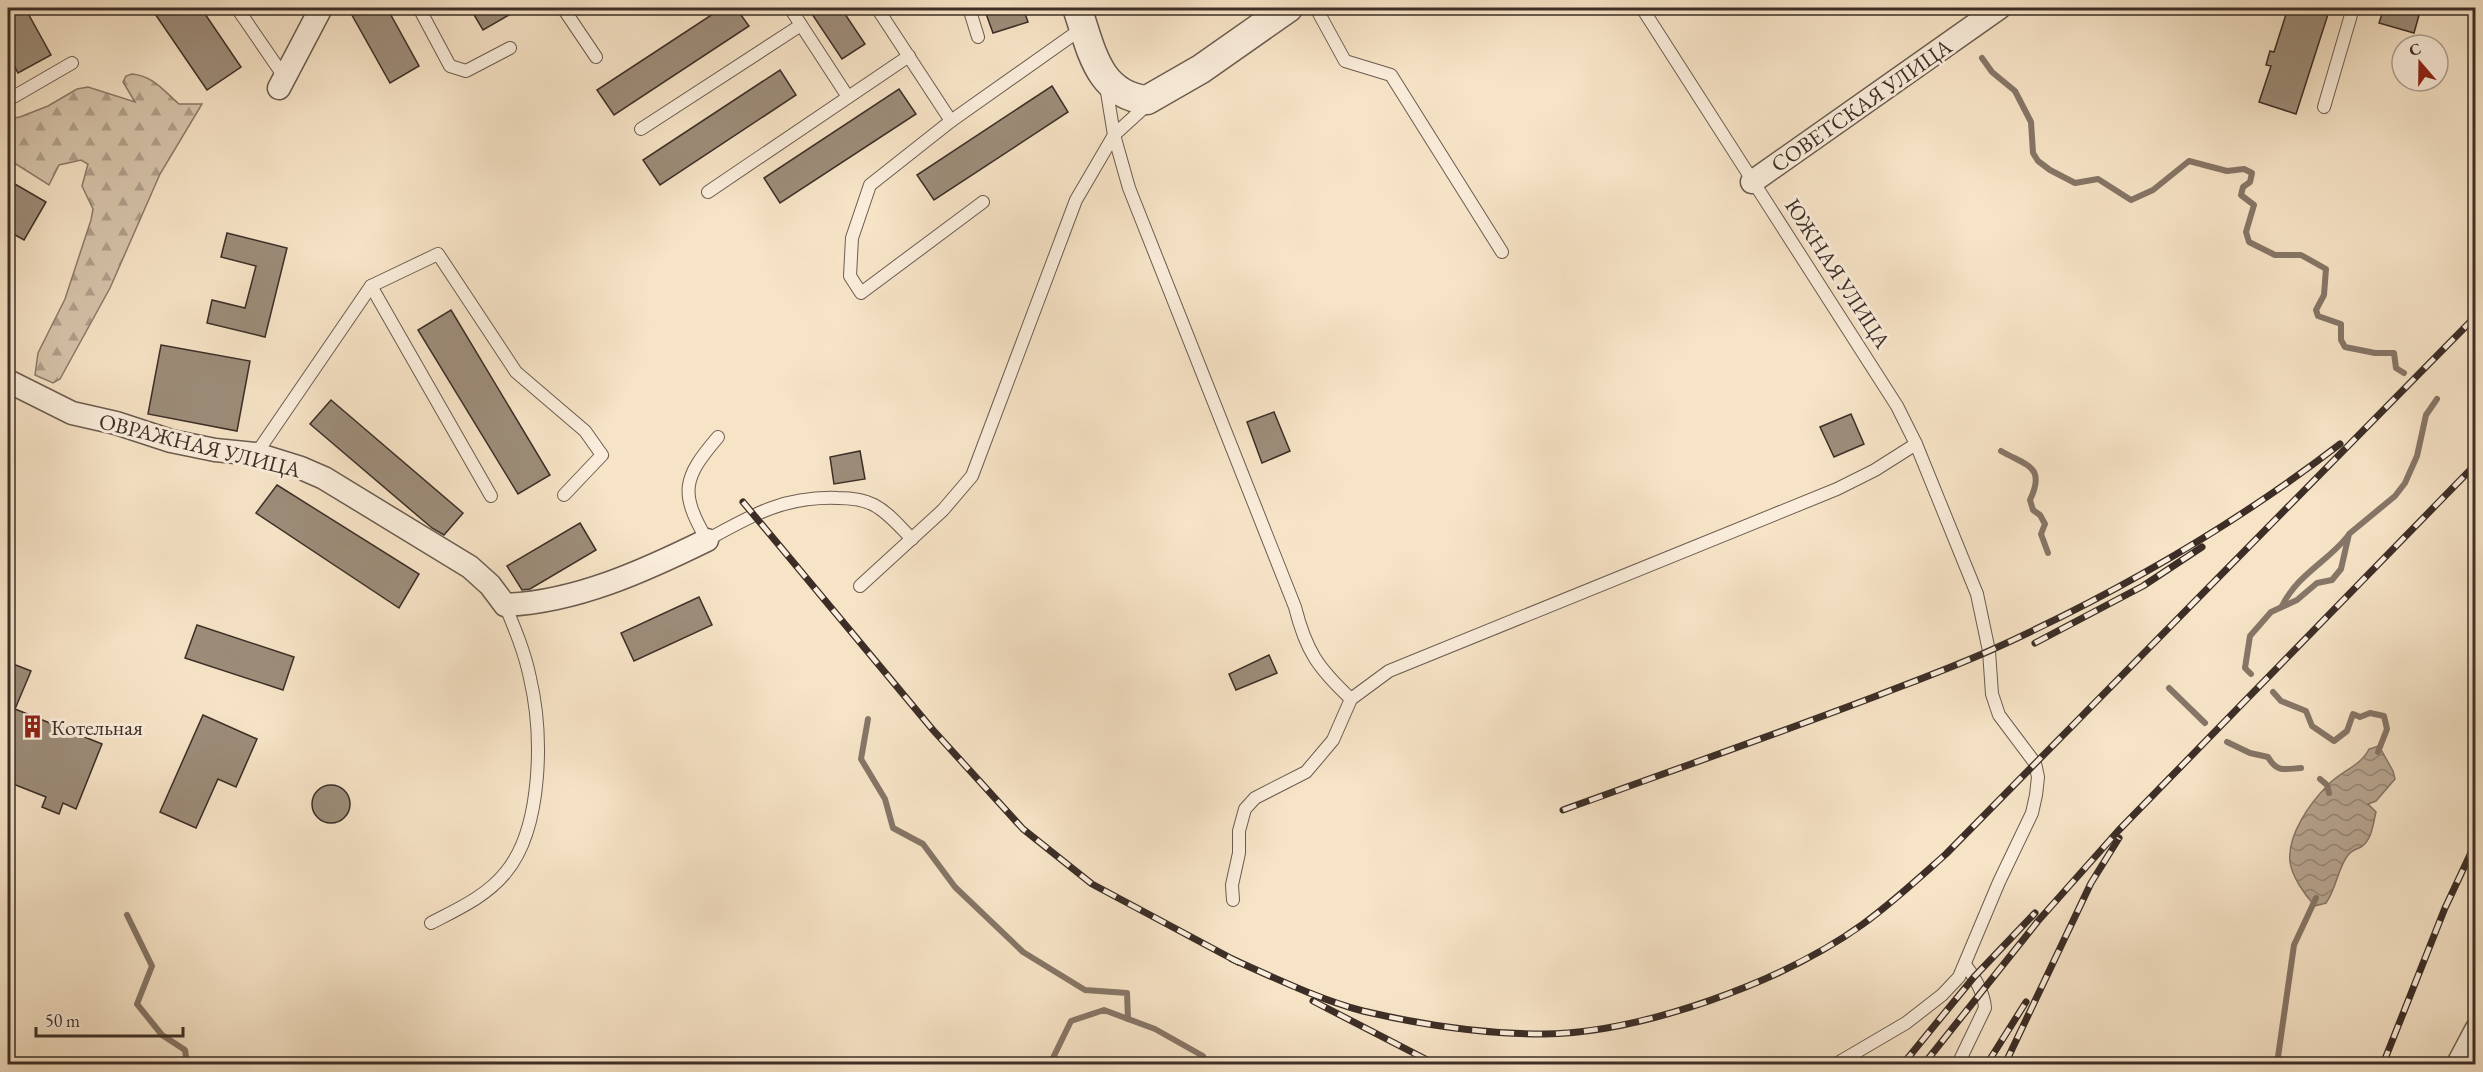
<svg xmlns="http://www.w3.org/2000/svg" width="2483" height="1072" viewBox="0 0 2483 1072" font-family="'EB Garamond',serif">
<defs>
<pattern id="forest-firs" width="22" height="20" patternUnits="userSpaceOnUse" patternTransform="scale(1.5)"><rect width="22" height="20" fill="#d7c5ac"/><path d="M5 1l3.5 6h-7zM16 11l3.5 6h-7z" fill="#b0a08c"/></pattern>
<pattern id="water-waves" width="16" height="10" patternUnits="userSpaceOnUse" patternTransform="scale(1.5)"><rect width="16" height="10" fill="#b7a691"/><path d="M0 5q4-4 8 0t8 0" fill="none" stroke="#968876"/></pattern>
</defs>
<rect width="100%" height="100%" fill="#f7e4c7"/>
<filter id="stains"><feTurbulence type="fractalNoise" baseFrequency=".00333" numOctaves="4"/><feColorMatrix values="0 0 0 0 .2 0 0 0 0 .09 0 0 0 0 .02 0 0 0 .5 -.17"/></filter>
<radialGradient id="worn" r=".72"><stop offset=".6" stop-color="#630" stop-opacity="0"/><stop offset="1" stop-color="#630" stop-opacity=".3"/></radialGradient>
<path fill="url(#forest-firs)" stroke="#8a7a6a" stroke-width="1.5" d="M 132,74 C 153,76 163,90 179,104 L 202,104 L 160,174 L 110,288 L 60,379 L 53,383 L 35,375 L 38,353 L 65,299 L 91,220 L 93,209 L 82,186 L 88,164 L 81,160 L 59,165 L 49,185 L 8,159 L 8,119 L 20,117 L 48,106 L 77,89 L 88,87 L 135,102 L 123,82 L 126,76 Z"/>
<path fill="url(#water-waves)" stroke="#867667" stroke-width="1.5" d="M 2379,746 L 2393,771 L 2395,779 L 2376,801 L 2368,804 L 2376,812 C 2373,824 2372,840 2361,847 C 2354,850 2350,851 2346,858 C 2337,872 2336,889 2326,903 L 2315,906 C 2305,895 2292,877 2290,862 C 2287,835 2310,803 2328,785 C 2341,771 2361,766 2369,749 Z"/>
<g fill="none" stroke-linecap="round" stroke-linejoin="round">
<g stroke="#867667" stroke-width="6">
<path d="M 1950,8 L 1951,11"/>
<path d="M 1982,58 L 1992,72 L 2015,91 L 2031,122 L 2033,153 L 2038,161 L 2050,170 L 2075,183 L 2098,179 L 2131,200 L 2153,190 L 2189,161 L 2227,171 L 2244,169 L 2252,173 L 2250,182 L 2243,187 L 2241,195 L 2254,205 L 2246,232 L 2249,242 L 2275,255 L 2301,255 L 2326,269 L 2324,295 L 2316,310 L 2318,316 L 2341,324 L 2341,340 L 2345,347 L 2375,353 L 2394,353 L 2396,368 L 2404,373"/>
<path d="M 2001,451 C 2027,466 2046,466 2030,500 L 2033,510 L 2040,515 L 2045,524 L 2041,534 L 2048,553"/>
<path d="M 2282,606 C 2297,575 2327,562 2347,537"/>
<path d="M 2251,674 L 2245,668 L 2250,636 L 2271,612 L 2297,600 L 2317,583 L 2332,580 L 2341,569 L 2349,534 L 2395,496 L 2405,483 L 2417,456 L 2426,415 L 2437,399"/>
<path d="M 2169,688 L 2205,723"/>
<path d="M 2273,692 L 2281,701 L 2306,711 L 2312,726 L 2334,741 L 2347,731 L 2353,714 L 2360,717 L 2370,713 L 2384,716 L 2387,729 L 2378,752"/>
<path d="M 868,719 L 861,759 L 885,799 L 893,828 L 923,844 L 955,887 L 1023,952 L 1085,990 L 1127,993 L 1128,1019"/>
<path d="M 2227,742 L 2250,753 L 2268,757 C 2277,773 2285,769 2301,768"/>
<path d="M 2320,779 L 2327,785 L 2329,793"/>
<path d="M 127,915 L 152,966 L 137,1004 L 162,1035 L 185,1050 L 187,1064"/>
<path d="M 1050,1064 L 1071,1021 L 1104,1010 L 1155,1029 L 1203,1056 L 1207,1064"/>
<path d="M 2277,1064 L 2294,945 L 2316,898"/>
</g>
</g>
<g fill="#9d8d7a" stroke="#3c2e27" stroke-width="1.5">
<path d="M 8,8 L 25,8 L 51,55 L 18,73 L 8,54 Z"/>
<path d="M 151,8 L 201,8 L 241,67 L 207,90 Z"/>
<path d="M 348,8 L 387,8 L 419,66 L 390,83 Z"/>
<path d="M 470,8 L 521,8 L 483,30 Z"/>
<path d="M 722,8 L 736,8 L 749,26 L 614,115 L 597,90 Z"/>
<path d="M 808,8 L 841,8 L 865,44 L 842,59 Z"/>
<path d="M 984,8 L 1023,8 L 1028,22 L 993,33 Z"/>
<path d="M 2288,8 L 2330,8 L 2296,114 L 2259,102 L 2271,66 L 2266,65 L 2270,51 L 2274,52 Z"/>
<path d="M 2384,8 L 2421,8 L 2414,33 L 2379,23 Z"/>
<path d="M 780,70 L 796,95 L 660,185 L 643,160 Z"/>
<path d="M 1052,86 L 1068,112 L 934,200 L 917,175 Z"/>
<path d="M 899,89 L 916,114 L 780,203 L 764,178 Z"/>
<path d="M 8,180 L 46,202 L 24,240 L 8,231 Z"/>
<path d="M 227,233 L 287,248 L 265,337 L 207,323 L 212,300 L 245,308 L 256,266 L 221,257 Z"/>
<path d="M 451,310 L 550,475 L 518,494 L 418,330 Z"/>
<path d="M 161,345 L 250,361 L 237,431 L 148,414 Z"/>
<path d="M 331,400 L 463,513 L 444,535 L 432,528 L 310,424 Z"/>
<path d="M 1274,412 L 1290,451 L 1262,463 L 1247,422 Z"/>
<path d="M 1851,414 L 1864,444 L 1834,457 L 1820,427 Z"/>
<path d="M 860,451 L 865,479 L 834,484 L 830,457 Z"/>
<path d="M 277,485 L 419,574 L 399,608 L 256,513 Z"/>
<path d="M 580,523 L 596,550 L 530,589 L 522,590 L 507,566 Z"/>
<path d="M 699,597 L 712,625 L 634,661 L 621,633 Z"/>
<path d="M 197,625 L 294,657 L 283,690 L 185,658 Z"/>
<path d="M 1269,655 L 1277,673 L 1236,690 L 1229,674 Z"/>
<path d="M 8,662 L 31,671 L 15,709 L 102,744 L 76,809 L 63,803 L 59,814 L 42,807 L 46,797 L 8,782 Z"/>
<path d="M 203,715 L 257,739 L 236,787 L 218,779 L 196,828 L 160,812 Z"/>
<circle cx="331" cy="804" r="19"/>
</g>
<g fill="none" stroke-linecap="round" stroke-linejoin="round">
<defs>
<g id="service">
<path d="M 237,8 L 285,78"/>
<path d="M 419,8 L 450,66 L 466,71 L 510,48"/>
<path d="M 563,8 L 596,57"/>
<path d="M 790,8 L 848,97"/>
<path d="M 877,8 L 951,121 L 1084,27"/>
<path d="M 969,8 L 978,37"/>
<path d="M 1316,8 L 1345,61 L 1391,75 L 1502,252"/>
<path d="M 1642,8 L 1897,406 L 1916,444 L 1977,594 L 1989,651 L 1992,694 L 1999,715 L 2035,763 L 2038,777 L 2036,795 L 2032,813 L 1999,882 L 1959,977 L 1942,995 L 1906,1023 L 1836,1064"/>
<path d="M 1106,86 L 1114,135 L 1129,188 L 1295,607 C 1306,651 1318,668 1351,699"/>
<path d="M 8,100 L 72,63"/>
<path d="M 2324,107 L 2353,8"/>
<path d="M 951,121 L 870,185 L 852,238 L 850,276 L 861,293 L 983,202"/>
<path d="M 641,129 L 801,25"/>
<path d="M 708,192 L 909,56"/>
<path d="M 371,286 L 491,496"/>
<path d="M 718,437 C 683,478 679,492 707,540 C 752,515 784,496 838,498 C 850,498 863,499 874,505 C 889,513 900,527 912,539"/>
<path d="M 256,454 L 371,286 L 438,254 L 516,372 L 585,431 L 602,455 L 564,495"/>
<path d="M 860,586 L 943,510 L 972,476 L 1076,200 L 1114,135 L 1148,104"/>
<path d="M 1233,900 L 1232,885 L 1239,853 L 1239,831 L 1245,809 L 1255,798 L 1306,772 L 1333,740 L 1351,699 L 1389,671 L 1837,489 L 1875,470 L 1916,444"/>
<path d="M 431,923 C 458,909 487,896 506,872 C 543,827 543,733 530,678 C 525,653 515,629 505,605"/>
<path d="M 1958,1064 L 1985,1008 C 1984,993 1975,978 1966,966"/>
</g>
<g id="minor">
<path d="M 279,88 L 321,8"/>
<path d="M 1752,182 L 1999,8"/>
<path d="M 8,381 L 72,413 L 116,423 L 171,441 L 215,450 L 256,454 L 301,468 L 324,478 L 470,567 L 490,585 L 505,605 C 576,602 644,571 707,540"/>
<path d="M 2458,1064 L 2476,1030"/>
</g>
<path id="tertiary" d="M 1077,8 C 1091,47 1097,95 1147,100 L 1201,69 L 1288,8"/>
</defs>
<use href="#service" stroke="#6b5c4f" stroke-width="14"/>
<use href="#minor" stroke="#6b5c4f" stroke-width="25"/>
<use href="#tertiary" stroke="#6b5c4f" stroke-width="31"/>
<use href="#service" stroke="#faeddb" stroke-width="12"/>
<use href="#minor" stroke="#faeddb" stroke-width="22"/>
<use href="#tertiary" stroke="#faeddb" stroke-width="28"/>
<defs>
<g id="rail">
<path d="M 743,502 L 933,730 L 1023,829 L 1092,884 L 1238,962"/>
<path d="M 2035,643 L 2143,586 L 2202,547"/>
<path d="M 1563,810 C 1668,772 1774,735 1879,695 C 1915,681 1953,667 1989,651 C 2113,595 2232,527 2340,444"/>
<path d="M 1232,959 C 1275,978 1318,999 1363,1011 C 1422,1025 1483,1034 1544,1034 C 1642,1033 1783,982 1863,924 C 1892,903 1919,878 1946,854 L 2476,316"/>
<path d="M 1313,1001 L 1435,1064"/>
<path d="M 1903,1064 L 1974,977 L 2035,913"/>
<path d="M 1924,1064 L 2038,921 L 2118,831 L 2476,464"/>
<path d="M 1987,1064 L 2026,1002"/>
<path d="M 2005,1064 L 2091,883 L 2119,838"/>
<path d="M 2383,1064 L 2445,908 L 2476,842"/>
</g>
</defs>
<use href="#rail" stroke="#3c2e27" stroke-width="7"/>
<use href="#rail" stroke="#faeddb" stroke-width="4.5" stroke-dasharray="14" stroke-linecap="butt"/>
</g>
<defs>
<symbol id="building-bare" viewBox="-9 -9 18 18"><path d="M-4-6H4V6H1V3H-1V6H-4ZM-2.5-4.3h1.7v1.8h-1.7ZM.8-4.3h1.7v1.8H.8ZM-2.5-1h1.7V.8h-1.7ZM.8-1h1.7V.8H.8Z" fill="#8f2418" stroke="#faeddb" stroke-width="2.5" paint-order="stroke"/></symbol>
</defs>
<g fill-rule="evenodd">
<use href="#building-bare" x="16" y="710" width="33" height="33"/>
</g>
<g text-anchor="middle" stroke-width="6" stroke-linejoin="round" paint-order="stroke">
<g font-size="22" fill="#3c2e27" stroke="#faeddb">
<text transform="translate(1861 105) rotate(-35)" y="8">СОВЕТСКАЯ УЛИЦА</text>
<text transform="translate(1838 273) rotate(57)" y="8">ЮЖНАЯ УЛИЦА</text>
<text transform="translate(200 445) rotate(14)" y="8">ОВРАЖНАЯ УЛИЦА</text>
</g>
<g font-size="22" fill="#3c2e27" stroke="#faeddb" text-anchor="start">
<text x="51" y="735">Котельная</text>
</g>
</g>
<rect width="2483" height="1072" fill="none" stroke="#f7e4c7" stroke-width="30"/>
<rect x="9" y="9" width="2465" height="1054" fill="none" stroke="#3c2e27" stroke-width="3"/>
<rect x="15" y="15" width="2453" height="1042" fill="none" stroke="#3c2e27" stroke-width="1.5"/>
<g transform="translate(2420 63) rotate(340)"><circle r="28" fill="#faeddb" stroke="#aea193" stroke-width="1.5"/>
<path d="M0-4.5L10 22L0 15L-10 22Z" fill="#8f2418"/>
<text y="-9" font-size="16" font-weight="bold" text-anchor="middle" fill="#3c2e27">С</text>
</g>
<path d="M36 1027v9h147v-9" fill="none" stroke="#3c2e27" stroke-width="3"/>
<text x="45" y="1027" font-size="18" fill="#3c2e27" stroke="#faeddb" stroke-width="4.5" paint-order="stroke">50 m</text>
<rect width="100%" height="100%" filter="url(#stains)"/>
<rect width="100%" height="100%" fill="url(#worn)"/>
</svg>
